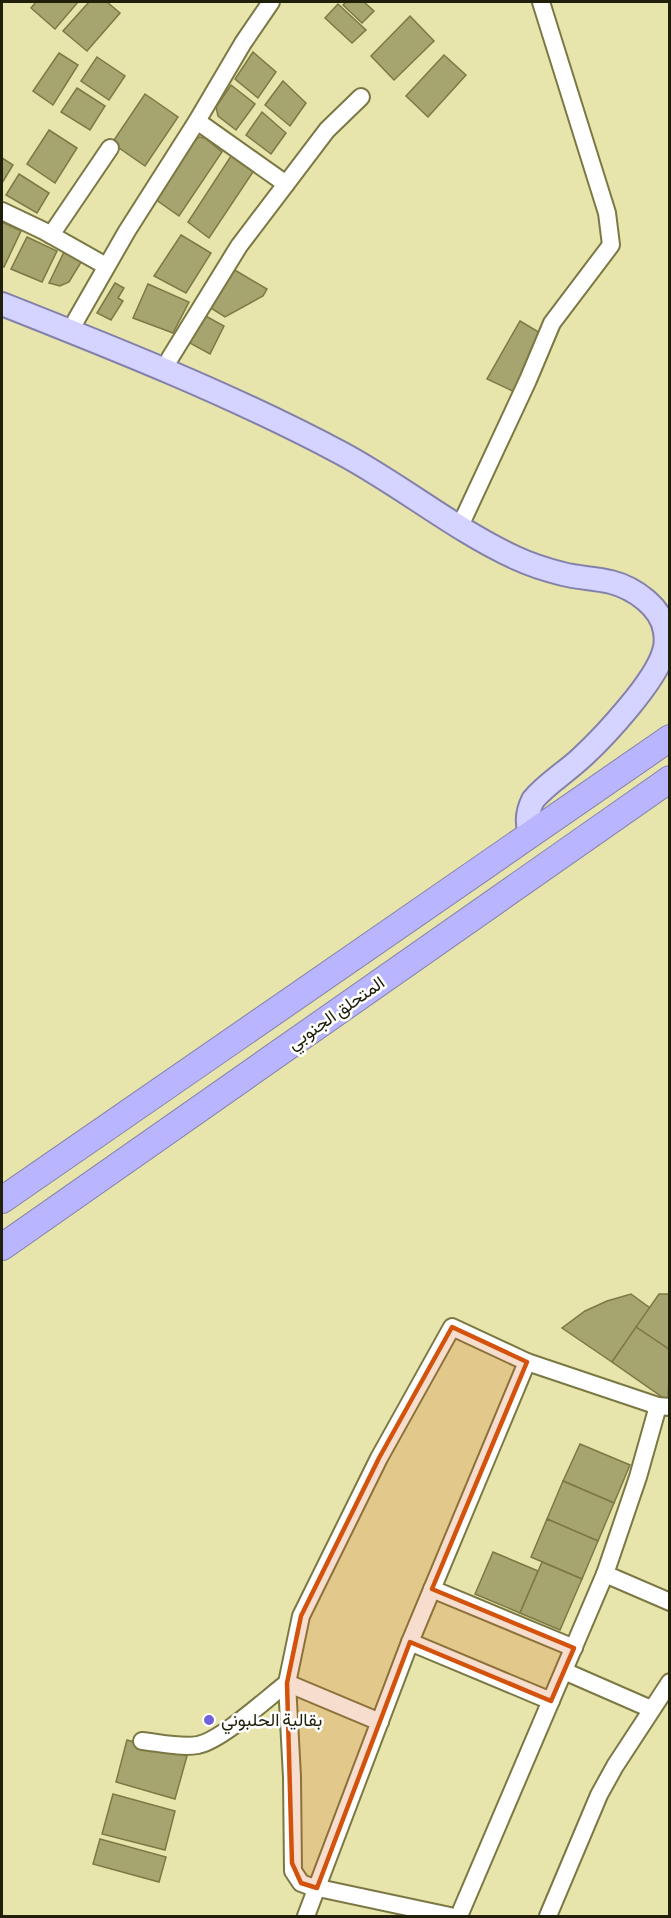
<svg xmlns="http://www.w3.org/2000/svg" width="671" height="1918" viewBox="0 0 671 1918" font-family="'Sofia Sans Condensed',Vazirmatn,sans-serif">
<rect width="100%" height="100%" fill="#e7e5ac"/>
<g fill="#a7a56f" stroke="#7c7945" stroke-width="1.5">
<path d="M 36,2 L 78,2 L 55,29 L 31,8 Z"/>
<path d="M 89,2 L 107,2 L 120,13 L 87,51 L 63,31 Z"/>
<path d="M 346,2 L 364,2 L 374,11 L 362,23 L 343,5 Z"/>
<path d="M 338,4 L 366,30 L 352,43 L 325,18 Z"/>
<path d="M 410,16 L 434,41 L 394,80 L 371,56 Z"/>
<path d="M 253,52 L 276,72 L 258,98 L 235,79 Z"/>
<path d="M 59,53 L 78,65 L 53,105 L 33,91 Z"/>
<path d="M 444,55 L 466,75 L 428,117 L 406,96 Z"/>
<path d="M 97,57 L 125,76 L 109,100 L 81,81 Z"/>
<path d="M 283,81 L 306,103 L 290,126 L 265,105 Z"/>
<path d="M 231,85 L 255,104 L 236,130 L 218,116 L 216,107 Z"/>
<path d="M 77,88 L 105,106 L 90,130 L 61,112 Z"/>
<path d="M 145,94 L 178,117 L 145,166 L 112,143 Z"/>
<path d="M 262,112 L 286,133 L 271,154 L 246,135 Z"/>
<path d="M 49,130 L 77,148 L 55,183 L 27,164 Z"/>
<path d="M 199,137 L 205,138 L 222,152 L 179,216 L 155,199 L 194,141 Z"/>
<path d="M 233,153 L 255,169 L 209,238 L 188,222 Z"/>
<path d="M 2,158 L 13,165 L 2,183 Z"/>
<path d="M 19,174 L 49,193 L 37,213 L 6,195 Z"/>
<path d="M 2,222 L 21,231 L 4,267 L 2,266 Z"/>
<path d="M 181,235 L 211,253 L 186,293 L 154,276 Z"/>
<path d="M 27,237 L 57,251 L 42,282 L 11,269 Z"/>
<path d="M 65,250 L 83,259 L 69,282 L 60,286 L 49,283 Z"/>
<path d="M 228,266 L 267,289 L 263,296 L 225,317 L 206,305 Z"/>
<path d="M 115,283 L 124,288 L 118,298 L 123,301 L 111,320 L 97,313 Z"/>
<path d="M 148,284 L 189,302 L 173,333 L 133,318 Z"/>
<path d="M 202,314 L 224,326 L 210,354 L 188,342 Z"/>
<path d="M 520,321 L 542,334 L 517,393 L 487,379 Z"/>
<path d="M 631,1294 L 650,1308 L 612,1362 L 562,1328 L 585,1311 L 607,1301 Z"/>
<path d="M 659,1294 L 670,1294 L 670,1350 L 636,1327 Z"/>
<path d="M 636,1327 L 670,1350 L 668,1401 L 612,1362 Z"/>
<path d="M 580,1444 L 630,1465 L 614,1503 L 563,1481 Z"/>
<path d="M 563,1481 L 614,1503 L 598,1541 L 547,1519 Z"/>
<path d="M 547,1519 L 598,1541 L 582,1579 L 531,1557 Z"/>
<path d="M 493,1552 L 538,1571 L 520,1613 L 475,1594 Z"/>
<path d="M 542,1562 L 582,1579 L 560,1630 L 520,1613 Z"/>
<path d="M 127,1740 L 187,1756 L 175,1799 L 116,1782 Z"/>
<path d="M 113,1794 L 175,1811 L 165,1850 L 102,1834 Z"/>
<path d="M 100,1839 L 166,1857 L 159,1882 L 93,1864 Z"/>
</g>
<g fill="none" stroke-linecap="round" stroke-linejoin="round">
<defs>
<g id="minor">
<path d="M 197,121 L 286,184"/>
<path d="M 2,211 L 44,231 L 106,266"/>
<path d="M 51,235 L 110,148"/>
<path d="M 76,320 L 127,231 L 197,121 L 243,43 L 271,2"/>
<path d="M 170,358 L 239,246 L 327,130 L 361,97"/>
<path d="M 460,526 L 528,380 L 552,323 L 611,245 L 607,213 L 541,2"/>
<path d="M 605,1574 L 670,1602"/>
<path d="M 432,1589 L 574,1648"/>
<path d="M 410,1642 L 551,1701"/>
<path d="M 564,1671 L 651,1709"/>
<path d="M 142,1741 C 160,1743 181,1748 198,1745 C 222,1740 266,1699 287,1683 L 380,1722"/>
<path d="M 306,1916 L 410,1642 L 527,1362"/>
<path d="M 450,1916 L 309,1886 L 301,1883 L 293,1871 L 292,1777 L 287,1683 L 301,1616 L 379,1458 L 452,1327 L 527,1362 L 658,1406 L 670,1407"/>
<path d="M 459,1916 L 605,1574 L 638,1477 L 658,1406"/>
<path d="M 548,1916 L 599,1795 L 615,1766 L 670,1682"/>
</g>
<path id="major" d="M 2,304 C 116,349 232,395 341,453 C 401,485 455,530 516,558 C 531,565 547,570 563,574 C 578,578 595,578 611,582 C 634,588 662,607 665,632 C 666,638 666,645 664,651 C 656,681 604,737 581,758 C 565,773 546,784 533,800 C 527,812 526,822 530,834"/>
<g id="highway">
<path d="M 2,1200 L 670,738"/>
<path d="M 2,1247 L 670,779"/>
</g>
</defs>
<use href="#minor" stroke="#7b7844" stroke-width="20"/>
<use href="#major" stroke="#8381a9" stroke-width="26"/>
<use href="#highway" stroke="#8381a9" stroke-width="28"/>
<use href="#minor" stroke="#fff" stroke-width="16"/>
<use href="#major" stroke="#d5d3ff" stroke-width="22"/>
<use href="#highway" stroke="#b9b6ff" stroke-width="26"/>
</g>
<path fill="#d4530c" fill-opacity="0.2" stroke="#d4530c" stroke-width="4.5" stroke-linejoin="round" d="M 452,1327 L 527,1362 L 432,1589 L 574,1648 L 551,1701 L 410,1642 L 317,1888 L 301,1883 L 292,1863 L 287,1683 L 301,1616 L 379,1458 Z"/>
<circle fill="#7361dc" stroke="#fff" stroke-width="2" cx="209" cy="1720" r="6"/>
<g text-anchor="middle" stroke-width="5" stroke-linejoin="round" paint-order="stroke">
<g font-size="18" fill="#201f09" stroke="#fff">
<text transform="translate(336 1013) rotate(-35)" y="6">المتحلق الجنوبي</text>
</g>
<g font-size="18" fill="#201f09" stroke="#fff" text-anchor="start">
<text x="221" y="1726">بقالية الحلبوني</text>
</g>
</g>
<rect width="671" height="1918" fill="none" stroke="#201f09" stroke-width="6"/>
</svg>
